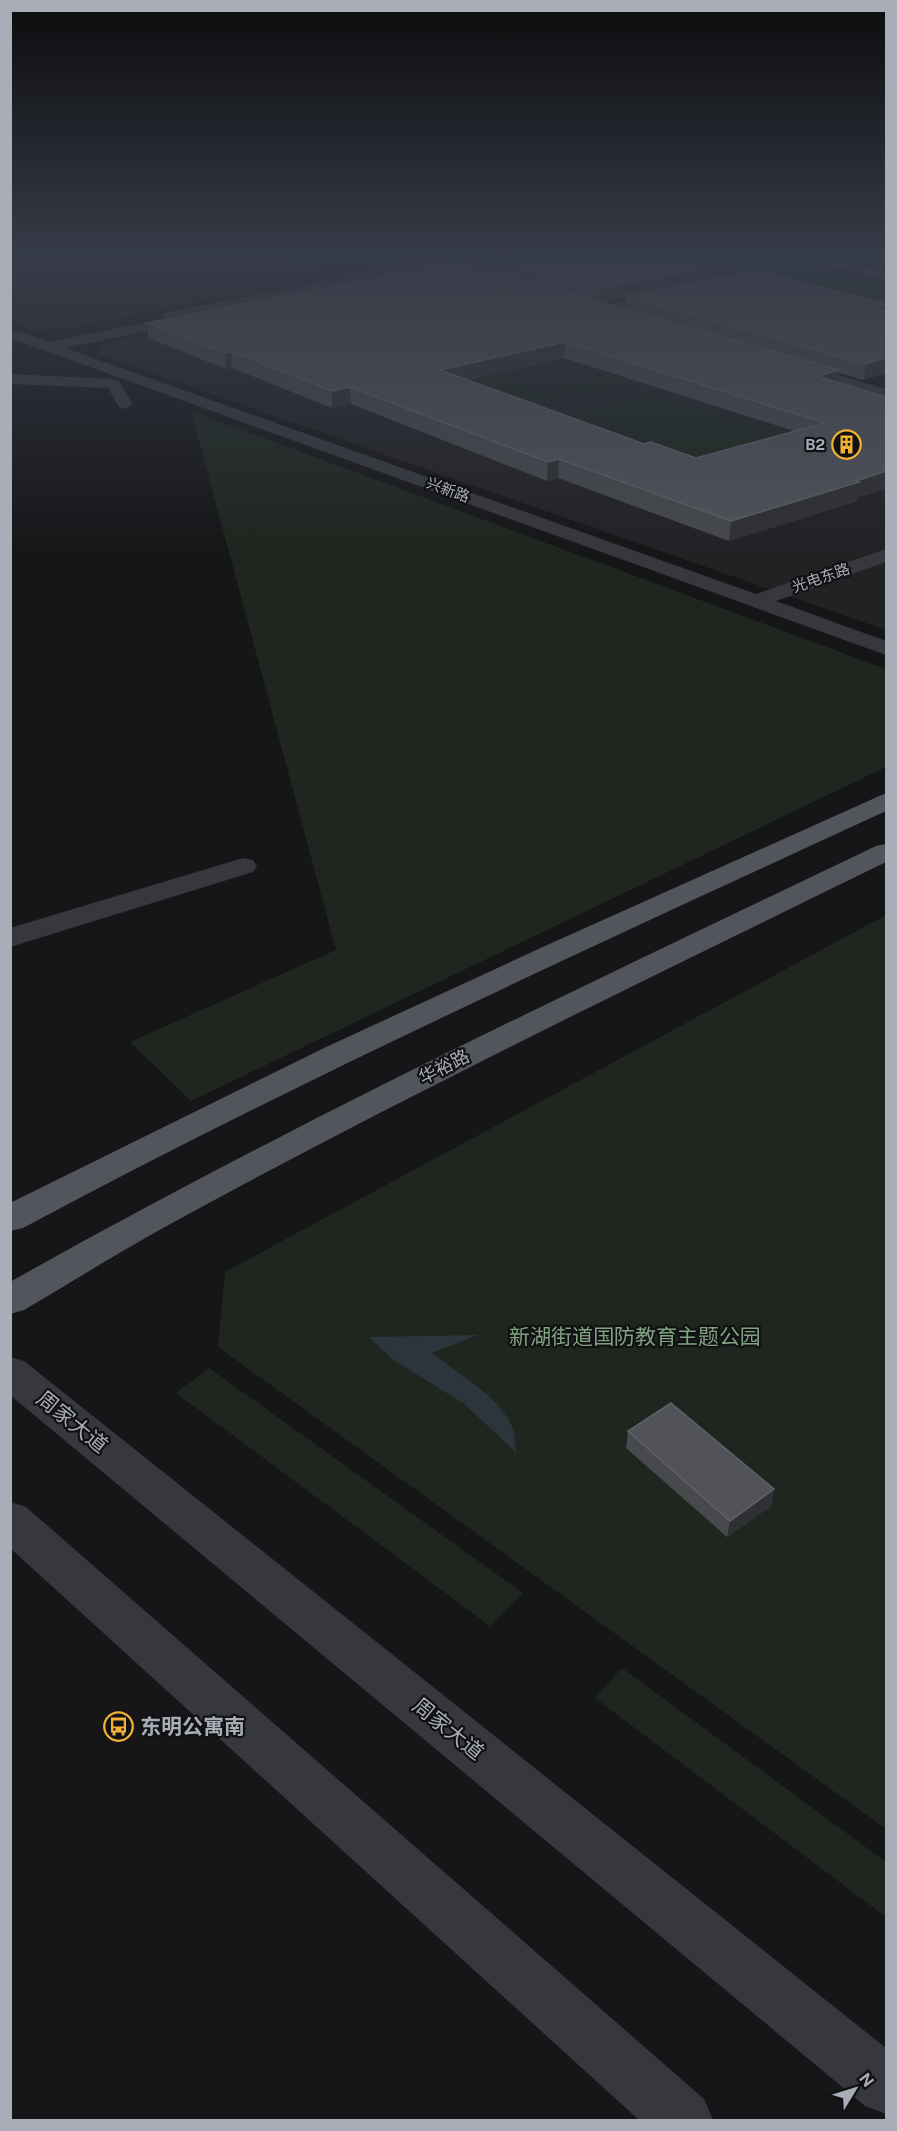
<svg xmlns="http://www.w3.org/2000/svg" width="897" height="2131" viewBox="0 0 897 2131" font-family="'Public Sans','Noto Sans SC',sans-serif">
<rect width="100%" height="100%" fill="#161618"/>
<g fill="#222225">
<path d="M 11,258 L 265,258 L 328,275 L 64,329 L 35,330 L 11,321 Z"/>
<path d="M 446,271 L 886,398 L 886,630 L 97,354 L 104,344 Z"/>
</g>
<g fill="#1e261f">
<path d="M 699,258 L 785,258 L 886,284 L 886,308 Z"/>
<path d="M 562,361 L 630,384 L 582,396 L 560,388 L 598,378 L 565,368 L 542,373 L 529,369 Z"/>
<path d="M 498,375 L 563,397 L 537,404 L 472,381 Z"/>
<path d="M 651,393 L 801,440 L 717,465 L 568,414 Z"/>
<path d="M 191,411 L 886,669 L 886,767 L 191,1101 L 130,1042 L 336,950 Z"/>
<path d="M 886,915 L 886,1829 L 218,1347 L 225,1272 Z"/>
<path d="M 209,1368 L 523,1593 L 490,1626 L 176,1393 Z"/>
<path d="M 622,1668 L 886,1862 L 886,1917 L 595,1698 Z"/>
</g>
<path fill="#2c353c" d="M 478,1335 L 432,1353 C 457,1373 502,1398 513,1429 C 515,1436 515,1445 516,1452 L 463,1403 L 392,1359 L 369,1337 Z"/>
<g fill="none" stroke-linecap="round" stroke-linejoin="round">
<g fill="#37383d" fill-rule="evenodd">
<path d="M 438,258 L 442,259 L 444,263 L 469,258 L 493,258 L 487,262 L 418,276 L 413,275 L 412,271 L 195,315 L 198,318 L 196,321 L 65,348 L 756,594 L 886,549 L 886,562 L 776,601 L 886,641 L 886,655 L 10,338 L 10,329 L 49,342 L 164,319 L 161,316 L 168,312 Z"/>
<path d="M 668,292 L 675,296 L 673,299 L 599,314 L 592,310 L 599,306 Z"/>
<path d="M 796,363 L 886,389 L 886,399 L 791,371 L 788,368 Z"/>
<path d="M 10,374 L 113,379 L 119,381 L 133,404 L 125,409 L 119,407 L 108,388 L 10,384 Z"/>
<path d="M 243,858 L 253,860 L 257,866 L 253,872 L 10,947 L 10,928 Z"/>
<path d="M 10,1357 L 24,1361 L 886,2048 L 886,2114 L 865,2106 L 10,1395 Z"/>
<path d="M 10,1502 L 26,1507 L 704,2099 L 713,2120 L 639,2120 L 10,1548 Z"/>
</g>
<g fill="#53555c" fill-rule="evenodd">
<path d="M 811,258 L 831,258 L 886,272 L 886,280 L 813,261 Z"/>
<path d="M 886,793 L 886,811 C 596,945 305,1077 23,1228 L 10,1231 L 10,1203 L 324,1048 L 545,946 Z"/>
<path d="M 886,844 L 886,862 C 643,981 400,1098 163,1228 C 116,1254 70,1283 24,1310 L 10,1314 L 10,1282 C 292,1123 585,985 876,846 Z"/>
</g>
</g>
<g fill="#47494d" fill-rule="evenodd">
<path d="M 484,258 L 709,258 L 727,263 L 726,276 L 886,303 L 863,380 L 839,373 L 838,382 L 857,501 L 729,541 L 558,478 L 547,481 L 351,404 L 332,408 L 232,368 L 226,369 L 149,338 L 147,323 L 484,269 ZM 625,298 L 625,309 L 603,303 ZM 564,358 L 794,431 L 696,458 L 644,444 L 468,380 Z"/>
<path d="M 628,1431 L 774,1489 L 771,1506 L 727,1537 L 626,1448 Z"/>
</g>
<g fill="#2f3033">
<path d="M 717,260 L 717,266 L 727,263 L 726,278 L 625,296 L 625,298 L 599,304 L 600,289 Z"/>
<path d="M 886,305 L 886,320 L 874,308 Z"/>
<path d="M 565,342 L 564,358 L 440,387 L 440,370 Z"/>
<path d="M 231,351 L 232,368 L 226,369 L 225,353 Z"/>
<path d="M 886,358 L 886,374 L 863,380 L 866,364 Z"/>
<path d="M 839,370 L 837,387 L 817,376 Z"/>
<path d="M 350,387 L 351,404 L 332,408 L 332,391 Z"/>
<path d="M 559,459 L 558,478 L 547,481 L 548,462 Z"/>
<path d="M 886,471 L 886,489 L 857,498 L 857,501 L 729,541 L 731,521 Z"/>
<path d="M 774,1489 L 771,1506 L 727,1537 L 730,1521 Z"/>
</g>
<g fill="#525359" stroke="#5f6168" stroke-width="1.5" fill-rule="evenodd">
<path d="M 488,258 L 709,258 L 727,263 L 600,289 Z"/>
<path d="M 458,262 L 839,370 L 817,376 L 886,397 L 886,471 L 856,481 L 859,482 L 731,521 L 559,459 L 548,462 L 350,387 L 332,391 L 231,351 L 225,353 L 147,323 ZM 565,342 L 825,423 L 696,458 L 651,442 L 644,444 L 440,370 Z"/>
<path d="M 752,271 L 759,271 L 886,303 L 886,305 L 874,308 L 886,311 L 886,358 L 866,364 L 625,296 Z"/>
<path d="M 671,1403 L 774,1489 L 730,1521 L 628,1431 Z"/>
</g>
<linearGradient id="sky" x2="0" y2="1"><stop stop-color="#0c0c0d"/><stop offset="0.46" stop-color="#363c48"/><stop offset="1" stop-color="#363c48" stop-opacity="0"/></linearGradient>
<rect width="897" height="556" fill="url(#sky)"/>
<defs>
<symbol id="building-ring" viewBox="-11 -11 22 22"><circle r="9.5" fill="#111113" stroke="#f2b134" stroke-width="1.5"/><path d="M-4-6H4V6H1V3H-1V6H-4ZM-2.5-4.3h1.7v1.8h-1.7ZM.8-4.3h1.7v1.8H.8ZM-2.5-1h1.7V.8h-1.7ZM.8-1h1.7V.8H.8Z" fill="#f2b134"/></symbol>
<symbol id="bus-ring" viewBox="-11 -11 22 22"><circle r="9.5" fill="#111113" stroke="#f2b134" stroke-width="1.5"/><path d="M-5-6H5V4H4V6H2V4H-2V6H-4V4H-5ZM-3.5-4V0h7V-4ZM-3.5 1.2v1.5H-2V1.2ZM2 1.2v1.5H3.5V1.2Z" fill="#f2b134"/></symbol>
</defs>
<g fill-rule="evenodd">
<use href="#building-ring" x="830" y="428" width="33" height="33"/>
<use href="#bus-ring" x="102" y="1710" width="33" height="33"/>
</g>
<g text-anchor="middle" stroke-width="4.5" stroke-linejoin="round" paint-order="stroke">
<g font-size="15" font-weight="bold" fill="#a8adb8" stroke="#111113" text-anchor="end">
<text x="825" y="450">B2</text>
</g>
<g font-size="15" fill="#a8adb8" stroke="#111113">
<text transform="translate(448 490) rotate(20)" y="5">兴新路</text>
<text transform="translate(821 578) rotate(-19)" y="5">光电东路</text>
</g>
<g font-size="18" fill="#a8adb8" stroke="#111113">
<text transform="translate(444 1067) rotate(-27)" y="6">华裕路</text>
</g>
<g font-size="21" fill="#7fa381" stroke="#111113">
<text x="635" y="1344">新湖街道国防教育主题公园</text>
</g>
<g font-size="21" fill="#a8adb8" stroke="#111113">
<text transform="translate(72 1422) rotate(39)" y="7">周家大道</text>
<text transform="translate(448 1729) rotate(39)" y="7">周家大道</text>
</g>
<g font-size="21" font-weight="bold" fill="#a8adb8" stroke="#111113" text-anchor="start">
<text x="140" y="1734">东明公寓南</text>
</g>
</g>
<rect width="897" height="2131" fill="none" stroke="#a8adb8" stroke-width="24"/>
<g transform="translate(855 2089) rotate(52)" stroke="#111113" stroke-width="4.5" paint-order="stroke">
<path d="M0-4.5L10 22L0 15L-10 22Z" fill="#a8adb8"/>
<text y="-9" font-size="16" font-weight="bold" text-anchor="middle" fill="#a8adb8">N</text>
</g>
</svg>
